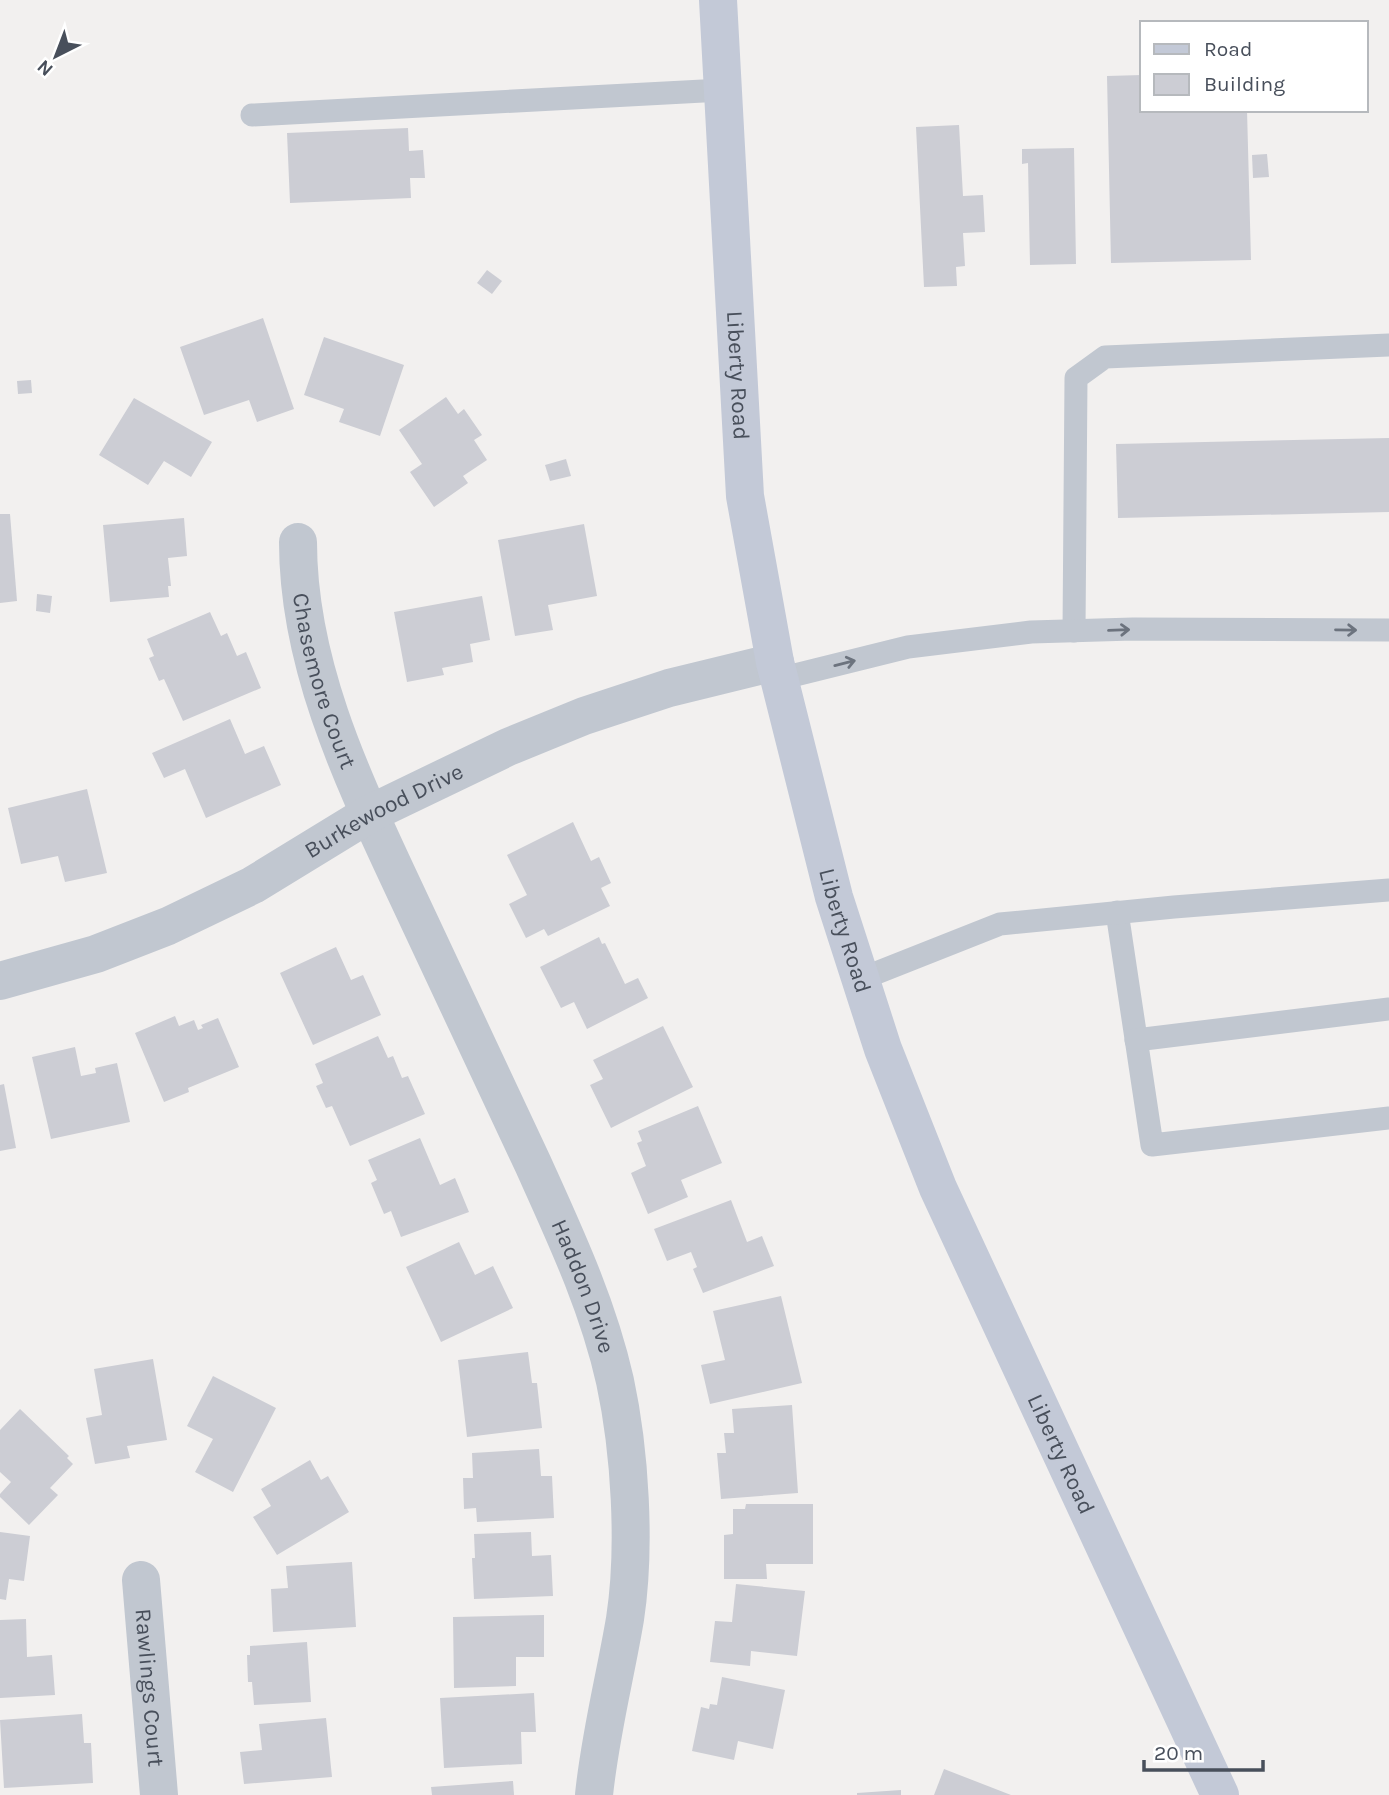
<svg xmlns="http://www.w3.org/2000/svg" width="1389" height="1795" viewBox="0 0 1389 1795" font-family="Karla,sans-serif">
<rect width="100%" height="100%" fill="#f2f0ef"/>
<g fill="#cccdd4">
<path d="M 1142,75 L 1142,110 L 1247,110 L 1251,260 L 1111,263 L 1107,76 Z"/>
<path d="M 959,125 L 963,196 L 983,195 L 985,232 L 963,233 L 965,266 L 956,267 L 957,286 L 924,287 L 916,127 Z"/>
<path d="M 408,128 L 409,151 L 423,150 L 425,178 L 410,178 L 411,198 L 290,203 L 287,133 Z"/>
<path d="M 1074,148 L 1076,264 L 1030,265 L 1028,163 L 1022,164 L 1022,149 Z"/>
<path d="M 1267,154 L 1269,177 L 1253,178 L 1252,155 Z"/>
<path d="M 487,270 L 502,281 L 492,294 L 477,283 Z"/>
<path d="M 263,318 L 294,409 L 257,422 L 249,400 L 204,415 L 180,347 Z"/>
<path d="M 324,337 L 404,365 L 380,436 L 339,422 L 344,409 L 304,395 Z"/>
<path d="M 31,380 L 32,393 L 18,394 L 17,381 Z"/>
<path d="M 446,397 L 458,414 L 464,409 L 482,435 L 474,440 L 487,460 L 463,476 L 468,483 L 434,507 L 410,472 L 422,464 L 399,430 Z"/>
<path d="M 134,398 L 212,442 L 191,477 L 164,461 L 148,485 L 99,455 Z"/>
<path d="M 1389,438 L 1389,512 L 1118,518 L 1116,444 Z"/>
<path d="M 566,459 L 571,476 L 550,481 L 545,465 Z"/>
<path d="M 0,514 L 10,514 L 17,601 L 0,603 Z"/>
<path d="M 184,518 L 187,556 L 168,558 L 171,586 L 168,586 L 169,597 L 110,602 L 103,525 Z"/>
<path d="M 584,524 L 597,596 L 548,605 L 553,630 L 515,636 L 498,540 Z"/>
<path d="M 37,594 L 52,596 L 50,613 L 36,611 Z"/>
<path d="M 482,596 L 490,640 L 470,644 L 473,662 L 442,668 L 444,675 L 407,682 L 394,612 Z"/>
<path d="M 210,612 L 221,636 L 227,633 L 237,656 L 246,652 L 261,688 L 183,721 L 164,679 L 159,681 L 149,658 L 154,656 L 147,639 Z"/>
<path d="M 230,719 L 245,754 L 264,746 L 281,785 L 206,818 L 185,769 L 164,778 L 152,753 Z"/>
<path d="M 87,789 L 107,873 L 65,882 L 58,856 L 21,864 L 8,808 Z"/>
<path d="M 573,822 L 591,861 L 599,857 L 611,883 L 601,888 L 610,906 L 548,936 L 544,929 L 526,938 L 509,904 L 527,895 L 507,855 Z"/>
<path d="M 599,937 L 602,944 L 605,943 L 625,984 L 638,978 L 648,998 L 587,1029 L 574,1002 L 561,1008 L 540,967 Z"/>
<path d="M 336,947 L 351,980 L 363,975 L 381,1015 L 313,1045 L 280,973 Z"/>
<path d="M 175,1016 L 179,1026 L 194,1020 L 198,1030 L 203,1028 L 201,1025 L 218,1018 L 239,1067 L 188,1088 L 189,1092 L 164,1102 L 135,1033 Z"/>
<path d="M 663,1026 L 693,1087 L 611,1128 L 590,1085 L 603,1079 L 593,1060 Z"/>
<path d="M 378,1036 L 388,1058 L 393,1056 L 402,1078 L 408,1076 L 425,1114 L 350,1146 L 332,1106 L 326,1108 L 316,1086 L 323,1083 L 315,1064 Z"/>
<path d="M 75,1047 L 81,1076 L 96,1073 L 95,1068 L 117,1063 L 130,1122 L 51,1139 L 32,1057 Z"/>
<path d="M 4,1084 L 16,1148 L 0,1151 L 0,1085 Z"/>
<path d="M 698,1106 L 722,1163 L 681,1180 L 688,1197 L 648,1214 L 631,1173 L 646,1166 L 637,1143 L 642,1141 L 638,1131 Z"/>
<path d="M 420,1138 L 440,1185 L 455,1178 L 469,1212 L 401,1237 L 391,1211 L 384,1214 L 371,1183 L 377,1180 L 368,1160 Z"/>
<path d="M 731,1200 L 747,1242 L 762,1236 L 774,1266 L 703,1293 L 693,1269 L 697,1267 L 691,1252 L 667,1261 L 654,1229 Z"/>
<path d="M 459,1242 L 475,1275 L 493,1266 L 513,1308 L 441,1342 L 406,1267 Z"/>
<path d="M 781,1296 L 802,1383 L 710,1404 L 701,1365 L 725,1360 L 713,1311 Z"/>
<path d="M 528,1352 L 532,1383 L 537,1383 L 542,1428 L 467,1437 L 458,1360 Z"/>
<path d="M 153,1359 L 167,1440 L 127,1446 L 130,1458 L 95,1464 L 86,1418 L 102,1415 L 94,1369 Z"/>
<path d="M 213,1376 L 276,1408 L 233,1492 L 195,1472 L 213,1439 L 187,1426 Z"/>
<path d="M 792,1405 L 798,1493 L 721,1499 L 717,1453 L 726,1453 L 724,1433 L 734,1433 L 732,1409 Z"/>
<path d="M 20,1409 L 69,1456 L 67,1458 L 73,1464 L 50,1488 L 58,1495 L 29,1525 L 0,1497 L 0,1494 L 11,1482 L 0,1472 L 0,1430 Z"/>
<path d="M 539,1449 L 541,1476 L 552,1476 L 554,1518 L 477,1522 L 476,1508 L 464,1509 L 463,1478 L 473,1478 L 472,1453 Z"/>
<path d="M 310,1460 L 321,1480 L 328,1476 L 349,1512 L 277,1555 L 253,1517 L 271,1506 L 261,1489 Z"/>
<path d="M 746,1504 L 813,1504 L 813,1564 L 766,1564 L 767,1579 L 724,1579 L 724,1535 L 733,1534 L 733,1509 L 745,1509 Z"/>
<path d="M 0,1532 L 30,1536 L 24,1581 L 9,1579 L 6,1600 L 0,1599 Z"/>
<path d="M 531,1532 L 532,1556 L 551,1555 L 553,1596 L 474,1599 L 472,1558 L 475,1558 L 474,1534 Z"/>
<path d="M 352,1562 L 356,1627 L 273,1632 L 271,1589 L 288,1588 L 286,1566 Z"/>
<path d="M 736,1584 L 805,1591 L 797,1656 L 751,1651 L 750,1666 L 710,1662 L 715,1621 L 732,1622 Z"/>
<path d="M 544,1615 L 544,1657 L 516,1657 L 516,1686 L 454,1688 L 453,1617 Z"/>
<path d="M 26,1619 L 27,1657 L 52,1655 L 55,1695 L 0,1698 L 0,1620 Z"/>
<path d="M 307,1642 L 311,1702 L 254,1705 L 252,1682 L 248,1682 L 247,1655 L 250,1655 L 250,1646 Z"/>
<path d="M 722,1677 L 785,1690 L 773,1749 L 738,1741 L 734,1760 L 692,1751 L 701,1707 L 709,1709 L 710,1704 L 717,1705 Z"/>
<path d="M 534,1693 L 536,1732 L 521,1732 L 522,1764 L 444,1768 L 440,1698 Z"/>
<path d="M 82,1714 L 84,1743 L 91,1743 L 93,1783 L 4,1788 L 0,1720 Z"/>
<path d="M 326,1718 L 332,1777 L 244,1784 L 240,1752 L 262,1750 L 259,1724 Z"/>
<path d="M 944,1769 L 1011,1795 L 934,1795 Z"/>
<path d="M 513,1781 L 514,1795 L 432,1795 L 431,1787 Z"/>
<path d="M 901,1790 L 901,1795 L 857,1795 L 857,1793 Z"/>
</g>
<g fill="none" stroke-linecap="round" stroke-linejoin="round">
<g stroke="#c1c7d0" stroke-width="23">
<path d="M 252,115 L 722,90"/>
<path d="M 1074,631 L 1076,378 L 1105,357 L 1389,345"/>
<path d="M 779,679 L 908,647 L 1031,632 L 1133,629 L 1389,630"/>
<path d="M 1117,912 L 1152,1145 L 1389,1118"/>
<path d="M 861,979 L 1000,924 L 1174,907 L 1389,890"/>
<path d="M 1136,1040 L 1389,1009"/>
</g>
<g stroke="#c1c7d0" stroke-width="38">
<path id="s1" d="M 298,542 C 298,661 349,771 398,876 C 444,972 489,1068 533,1164 C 565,1235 598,1305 615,1381 C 630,1451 636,1547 625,1619 C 615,1678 600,1735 594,1795"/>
<path id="s2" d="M 0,981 L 96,954 L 168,926 L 253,885 L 369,814 L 508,747 L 584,716 L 669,688 L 775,662"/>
<path id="s3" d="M 141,1580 L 159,1795"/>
</g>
<path stroke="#c3c9d7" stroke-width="38" id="s4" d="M 718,0 L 745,496 L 775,662 L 834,897 L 883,1049 L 938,1188 L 1220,1795"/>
</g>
<defs><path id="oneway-shaft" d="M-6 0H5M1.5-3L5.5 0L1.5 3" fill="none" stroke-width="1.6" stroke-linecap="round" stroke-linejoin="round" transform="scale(1.75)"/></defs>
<g stroke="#6c737e">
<use href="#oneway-shaft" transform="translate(1119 630) rotate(-2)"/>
<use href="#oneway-shaft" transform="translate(1346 630) rotate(1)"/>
<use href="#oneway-shaft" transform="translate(845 663) rotate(-14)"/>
</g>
<g text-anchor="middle" stroke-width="7" stroke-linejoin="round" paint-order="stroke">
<g font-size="23" fill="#484f5b" stroke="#fff">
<text dy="8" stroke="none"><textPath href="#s4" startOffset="376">Liberty Road</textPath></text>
<text dy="8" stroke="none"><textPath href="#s1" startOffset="142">Chasemore Court</textPath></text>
<text dy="8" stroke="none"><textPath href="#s2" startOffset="422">Burkewood Drive</textPath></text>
<text dy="8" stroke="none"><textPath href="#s4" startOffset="943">Liberty Road</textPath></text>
<text dy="8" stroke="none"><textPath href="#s1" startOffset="802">Haddon Drive</textPath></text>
<text dy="8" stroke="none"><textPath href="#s4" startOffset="1510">Liberty Road</textPath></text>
<text dy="8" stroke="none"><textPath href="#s3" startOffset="108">Rawlings Court</textPath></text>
</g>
</g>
<rect x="1140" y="21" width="228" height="91" fill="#ffffff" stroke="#b6b9bd" stroke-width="2"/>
<rect x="1154" y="44" width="35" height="10" fill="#c3c9d7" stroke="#b6b9bd" stroke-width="2"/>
<text x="1204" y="56" font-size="21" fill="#484f5b">Road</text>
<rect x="1154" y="74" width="35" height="21" fill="#cccdd4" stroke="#b6b9bd" stroke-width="2"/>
<text x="1204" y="91" font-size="21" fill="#484f5b">Building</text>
<g transform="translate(56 56) rotate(222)" stroke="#ffffff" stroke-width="5" paint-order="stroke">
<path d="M0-5L12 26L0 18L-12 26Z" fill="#484f5b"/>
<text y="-10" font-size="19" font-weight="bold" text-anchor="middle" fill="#484f5b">N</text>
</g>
<path d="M1144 1760v10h119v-10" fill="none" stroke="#484f5b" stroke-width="3.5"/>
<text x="1154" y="1760" font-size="21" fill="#484f5b" stroke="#ffffff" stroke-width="5" paint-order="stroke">20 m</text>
</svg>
